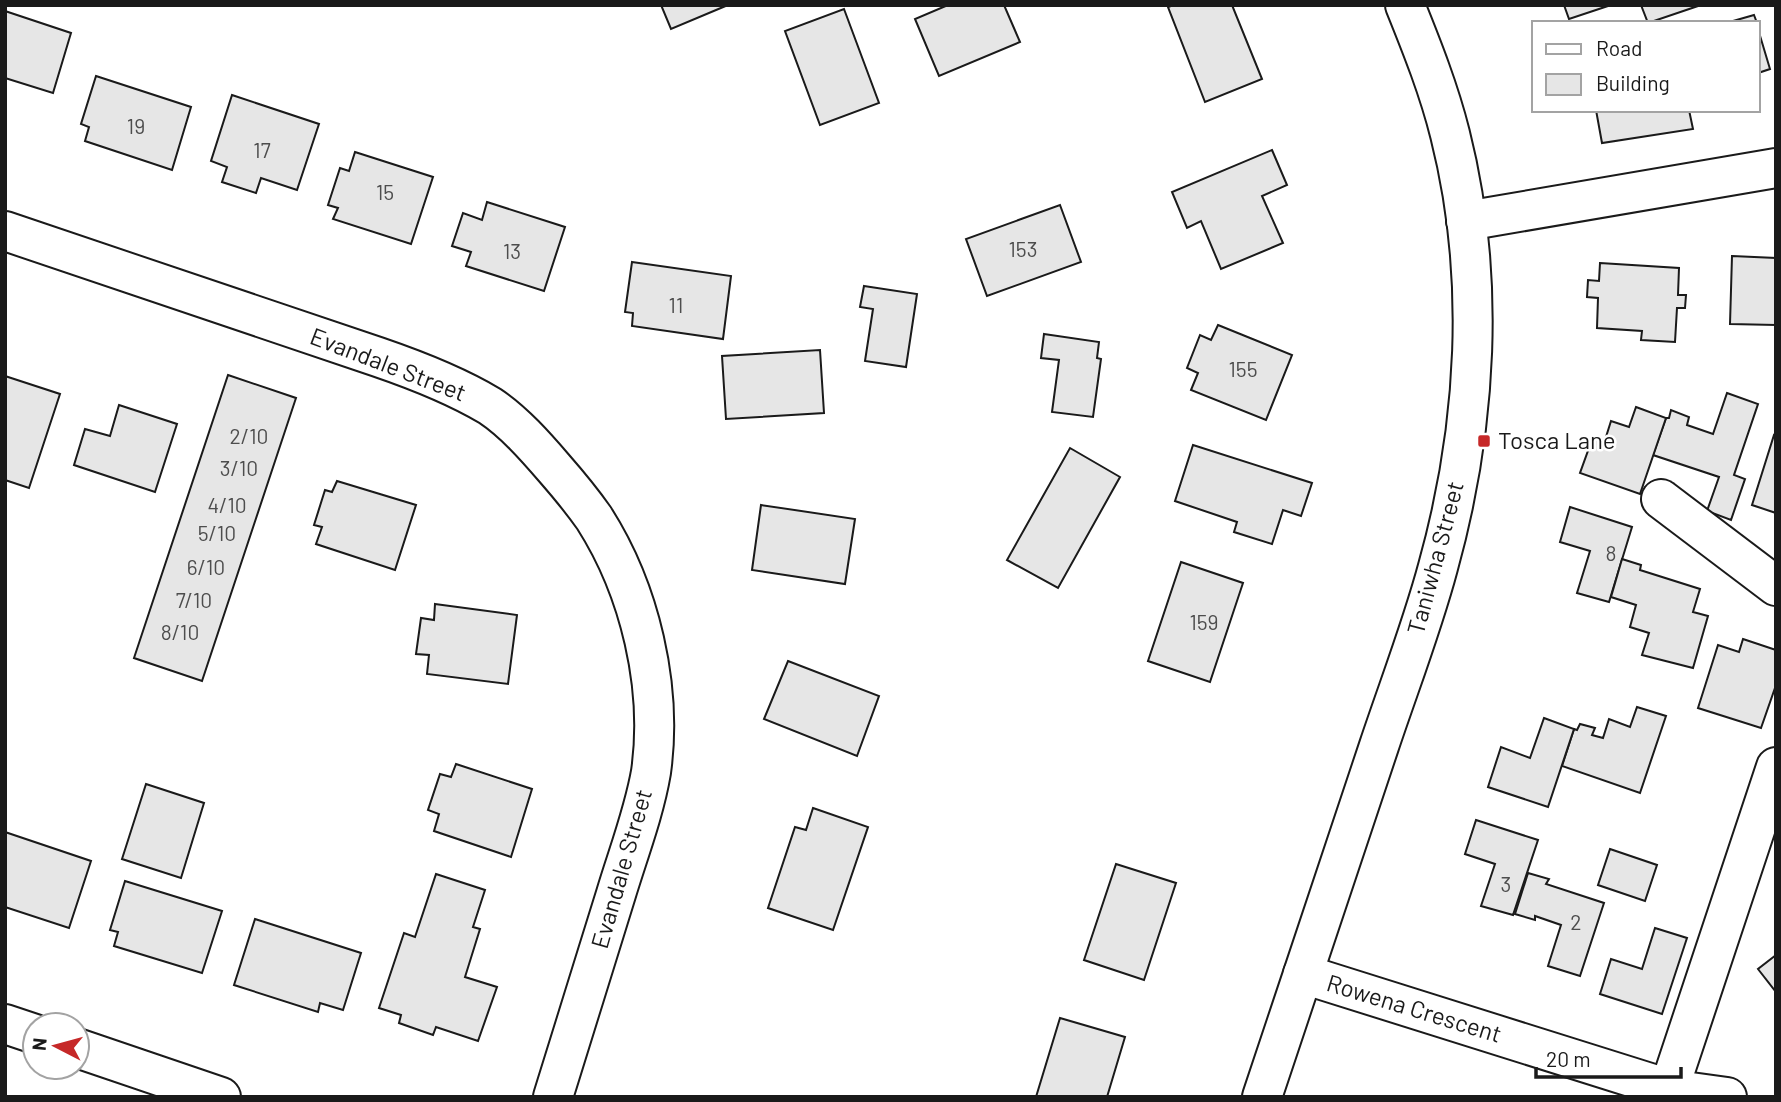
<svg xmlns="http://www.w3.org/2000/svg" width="1781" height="1102" viewBox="0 0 1781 1102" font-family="Barlow,sans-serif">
<rect width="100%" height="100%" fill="#fff"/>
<g fill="#e6e6e6" stroke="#1a1a1a" stroke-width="2">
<path d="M 661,5 L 728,5 L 671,29 Z"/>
<path d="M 948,5 L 1004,5 L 1020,42 L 939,76 L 915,19 Z"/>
<path d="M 1174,5 L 1232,5 L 1262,79 L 1205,102 L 1168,7 Z"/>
<path d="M 1564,5 L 1611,5 L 1569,19 Z"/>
<path d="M 1641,5 L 1701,5 L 1648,23 Z"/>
<path d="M 844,9 L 879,103 L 820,125 L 785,31 Z"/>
<path d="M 5,11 L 71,33 L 53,93 L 5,78 Z"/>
<path d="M 1754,15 L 1757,23 L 1726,23 Z"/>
<path d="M 1758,29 L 1770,69 L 1758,73 Z"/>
<path d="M 96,76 L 191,107 L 172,170 L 85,141 L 89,127 L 81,124 Z"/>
<path d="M 232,95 L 319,124 L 297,190 L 261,178 L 256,193 L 222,182 L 227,167 L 211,161 Z"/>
<path d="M 1596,110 L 1689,110 L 1693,129 L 1602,143 Z"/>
<path d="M 1272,150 L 1287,185 L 1262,196 L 1283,243 L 1221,269 L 1201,221 L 1187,228 L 1172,192 Z"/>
<path d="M 355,152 L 433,177 L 411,244 L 333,219 L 338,208 L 328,205 L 340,168 L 349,171 Z"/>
<path d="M 487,202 L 565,227 L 544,291 L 466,266 L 471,252 L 452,246 L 463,213 L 482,220 Z"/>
<path d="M 1060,205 L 1081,262 L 987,296 L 966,239 Z"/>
<path d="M 1732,256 L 1776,258 L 1776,325 L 1730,324 Z"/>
<path d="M 632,262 L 731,276 L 723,339 L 632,326 L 633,313 L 625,312 Z"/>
<path d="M 1600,263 L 1679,268 L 1678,295 L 1686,295 L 1685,308 L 1677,308 L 1675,342 L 1641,340 L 1642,331 L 1597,328 L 1598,298 L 1587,297 L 1588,280 L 1599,281 Z"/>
<path d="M 864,286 L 917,294 L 906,367 L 865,361 L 873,309 L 860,307 Z"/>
<path d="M 1218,325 L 1292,355 L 1266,420 L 1191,390 L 1198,373 L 1187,368 L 1200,335 L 1211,340 Z"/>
<path d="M 1044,334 L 1099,342 L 1097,358 L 1101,359 L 1093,417 L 1052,412 L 1059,360 L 1041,358 Z"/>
<path d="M 820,350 L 824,413 L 726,419 L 722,356 Z"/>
<path d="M 228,375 L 296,398 L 202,681 L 134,658 Z"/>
<path d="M 5,376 L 60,394 L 29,488 L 5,480 Z"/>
<path d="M 1727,393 L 1758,404 L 1734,475 L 1745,479 L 1731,520 L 1707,511 L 1719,477 L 1653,455 L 1666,418 L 1669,418 L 1671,410 L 1689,417 L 1687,425 L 1713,434 Z"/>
<path d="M 119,405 L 177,424 L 155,492 L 74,465 L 85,429 L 110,436 Z"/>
<path d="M 1636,407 L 1666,418 L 1640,494 L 1580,473 L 1593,437 L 1605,440 L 1611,421 L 1629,427 Z"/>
<path d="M 1774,435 L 1776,436 L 1776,513 L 1752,505 Z"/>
<path d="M 1193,445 L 1312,483 L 1301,516 L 1283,510 L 1272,544 L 1234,532 L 1237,522 L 1175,501 Z"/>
<path d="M 1070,448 L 1120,477 L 1058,588 L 1007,560 Z"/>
<path d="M 337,481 L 416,505 L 395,570 L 316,544 L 322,527 L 314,525 L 325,490 L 332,492 Z"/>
<path d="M 761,505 L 855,519 L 845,584 L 752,570 Z"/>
<path d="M 1570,507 L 1632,527 L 1609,602 L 1577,593 L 1590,551 L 1560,542 Z"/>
<path d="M 1622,559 L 1641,565 L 1640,570 L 1700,589 L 1693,612 L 1708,616 L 1693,668 L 1642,655 L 1649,633 L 1630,627 L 1636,605 L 1611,597 Z"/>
<path d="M 1181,562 L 1243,583 L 1210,682 L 1148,661 Z"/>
<path d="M 435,604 L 517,615 L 508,684 L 427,674 L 429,655 L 416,654 L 421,618 L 434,620 Z"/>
<path d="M 1743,639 L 1776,650 L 1776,685 L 1761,728 L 1698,708 L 1718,645 L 1739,652 Z"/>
<path d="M 788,661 L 879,696 L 857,756 L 764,719 Z"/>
<path d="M 1637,707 L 1666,716 L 1640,793 L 1562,766 L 1574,729 L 1577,730 L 1580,724 L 1595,728 L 1592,735 L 1603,738 L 1609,719 L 1630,727 Z"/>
<path d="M 1544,718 L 1574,729 L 1548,807 L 1488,787 L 1501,747 L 1530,758 Z"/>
<path d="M 456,764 L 532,789 L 511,857 L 434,831 L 439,814 L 428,810 L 440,774 L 451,777 Z"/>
<path d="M 146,784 L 204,803 L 181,878 L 122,859 Z"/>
<path d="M 813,808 L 868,827 L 833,930 L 768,908 L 795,827 L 806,830 Z"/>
<path d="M 1476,820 L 1538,840 L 1513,915 L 1481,906 L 1495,864 L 1465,854 Z"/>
<path d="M 5,832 L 91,861 L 69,928 L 5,907 Z"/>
<path d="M 1610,849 L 1657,865 L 1645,901 L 1598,885 Z"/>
<path d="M 1116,864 L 1176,883 L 1144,980 L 1084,960 Z"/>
<path d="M 1528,873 L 1549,879 L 1546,884 L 1604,903 L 1580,976 L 1548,966 L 1561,925 L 1535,916 L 1535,920 L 1515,914 Z"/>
<path d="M 436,874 L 485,890 L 473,927 L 480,929 L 465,977 L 497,987 L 478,1041 L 436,1027 L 433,1035 L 399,1023 L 401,1015 L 379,1008 L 404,933 L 415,937 Z"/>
<path d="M 125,881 L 222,911 L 202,973 L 114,946 L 118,932 L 110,930 Z"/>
<path d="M 255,919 L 361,953 L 343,1010 L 320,1003 L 318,1012 L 234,985 Z"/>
<path d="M 1655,928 L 1687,938 L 1662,1014 L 1600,994 L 1611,959 L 1642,969 Z"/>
<path d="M 1776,955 L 1776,992 L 1758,969 Z"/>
<path d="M 1060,1018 L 1125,1037 L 1107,1097 L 1036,1097 Z"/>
</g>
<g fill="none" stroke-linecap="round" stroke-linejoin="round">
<defs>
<g id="minor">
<path d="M 1466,221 L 1776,168"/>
<path d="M 5,231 L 378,357 C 416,370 455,385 490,406 C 514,422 536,447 554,468 C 568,484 582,501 594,518 C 640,590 663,687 651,772 C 644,813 628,854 616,894 C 595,962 574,1029 553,1097"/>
<path d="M 1661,499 L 1776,586"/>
<path d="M 1303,974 L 1669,1089 L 1727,1097"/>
<path d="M 5,1024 L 35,1034"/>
<path d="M 77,1048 L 221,1097"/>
<path d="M 1669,1089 L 1776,767"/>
</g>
<path id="major" d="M 1262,1097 C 1301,980 1340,863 1379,746 C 1399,686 1422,627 1438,567 C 1477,427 1486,276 1450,134 C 1439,90 1422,47 1405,5"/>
</defs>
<use href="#minor" stroke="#1a1a1a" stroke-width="42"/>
<use href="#major" stroke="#1a1a1a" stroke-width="42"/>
<use href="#minor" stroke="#fff" stroke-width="38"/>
<use href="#major" stroke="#fff" stroke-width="38"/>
</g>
<rect fill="#c62828" stroke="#fff" stroke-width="2.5" x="1477" y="434" width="14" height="14" rx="3.5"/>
<g text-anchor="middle" stroke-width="5" stroke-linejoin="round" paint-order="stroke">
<g font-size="21" fill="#4d4d4d">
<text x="136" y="134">19</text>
<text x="262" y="158">17</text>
<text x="385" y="200">15</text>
<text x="1023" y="257">153</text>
<text x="512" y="259">13</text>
<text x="676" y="313">11</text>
<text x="1243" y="377">155</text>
<text x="249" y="444">2/10</text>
<text x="239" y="476">3/10</text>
<text x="227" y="513">4/10</text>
<text x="217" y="541">5/10</text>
<text x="1611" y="561">8</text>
<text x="206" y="575">6/10</text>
<text x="194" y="608">7/10</text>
<text x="1204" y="630">159</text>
<text x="180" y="640">8/10</text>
<text x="1506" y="892">3</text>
<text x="1576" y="930">2</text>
</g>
<g font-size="24" fill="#1a1a1a" stroke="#fff">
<text transform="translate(388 365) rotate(21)" y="8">Evandale Street</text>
<text transform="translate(1436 558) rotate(-75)" y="8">Taniwha Street</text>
<text transform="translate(622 869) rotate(-74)" y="8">Evandale Street</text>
<text transform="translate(1414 1009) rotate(17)" y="8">Rowena Crescent</text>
</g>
<g font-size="24" fill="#1a1a1a" stroke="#fff" text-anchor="start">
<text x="1498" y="449">Tosca Lane</text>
</g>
</g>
<rect width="1781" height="1102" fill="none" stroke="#1a1a1a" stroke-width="14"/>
<rect x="1532" y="21" width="228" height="91" fill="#ffffff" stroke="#a3a3a3" stroke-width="2"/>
<rect x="1546" y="44" width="35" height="10" fill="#ffffff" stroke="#a3a3a3" stroke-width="2"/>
<text x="1596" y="56" font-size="21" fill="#1a1a1a">Road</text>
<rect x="1546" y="74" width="35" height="21" fill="#e6e6e6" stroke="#a3a3a3" stroke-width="2"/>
<text x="1596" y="91" font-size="21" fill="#1a1a1a">Building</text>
<g transform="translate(56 1046) rotate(276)"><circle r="33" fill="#ffffff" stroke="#a3a3a3" stroke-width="2"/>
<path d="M0-5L12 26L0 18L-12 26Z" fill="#c62828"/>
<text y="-10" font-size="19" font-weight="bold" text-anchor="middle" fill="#1a1a1a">N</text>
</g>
<path d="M1536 1067v10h145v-10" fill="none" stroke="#1a1a1a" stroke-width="3.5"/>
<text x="1546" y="1067" font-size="21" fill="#1a1a1a" stroke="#ffffff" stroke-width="5" paint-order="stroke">20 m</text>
</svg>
